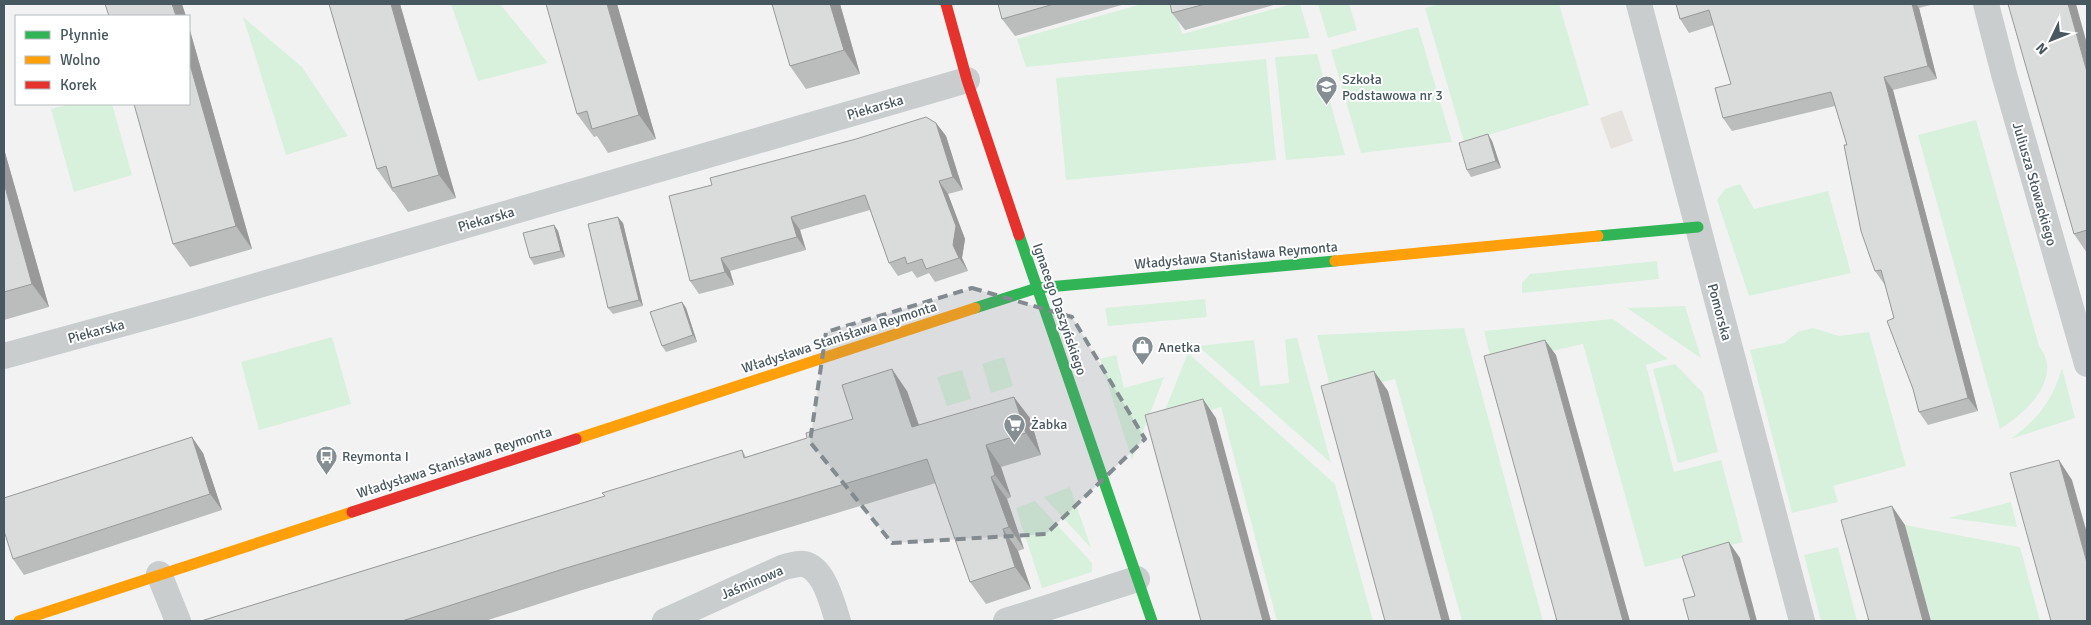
<svg xmlns="http://www.w3.org/2000/svg" width="2091" height="625" viewBox="0 0 2091 625" font-family="Signika,sans-serif">
<rect width="100%" height="100%" fill="#f3f2f2"/>
<g fill="#d7f1dd">
<path d="M 451,4 L 500,4 L 548,63 L 478,81 Z"/>
<path d="M 1142,4 L 1173,4 L 1182,34 L 1292,4 L 1300,4 L 1310,38 L 1026,67 L 1017,39 Z"/>
<path d="M 1318,4 L 1349,4 L 1357,30 L 1328,38 Z"/>
<path d="M 1440,4 L 1559,4 L 1589,105 L 1464,142 L 1425,8 Z"/>
<path d="M 243,17 L 302,67 L 348,136 L 286,155 Z"/>
<path d="M 1418,27 L 1452,142 L 1361,153 L 1331,50 Z"/>
<path d="M 1317,54 L 1345,155 L 1286,160 L 1275,57 Z"/>
<path d="M 1266,59 L 1276,160 L 1066,180 L 1056,78 Z"/>
<path d="M 71,104 L 112,104 L 132,175 L 74,192 L 51,109 Z"/>
<path d="M 1976,120 L 2039,346 C 2064,378 2026,413 2000,429 L 1918,135 Z"/>
<path d="M 1740,184 L 1754,209 L 1828,191 L 1851,273 L 1749,296 L 1717,200 L 1725,189 Z"/>
<path d="M 1657,261 L 1659,279 L 1522,293 L 1522,283 L 1530,274 Z"/>
<path d="M 1205,299 L 1207,317 L 1108,326 L 1105,308 Z"/>
<path d="M 1685,306 L 1701,358 L 1627,308 Z"/>
<path d="M 1613,319 L 1668,359 L 1646,365 L 1674,472 L 1721,460 L 1743,542 L 1645,567 L 1583,344 L 1492,364 L 1484,331 Z"/>
<path d="M 1464,328 L 1543,621 L 1462,621 L 1395,379 L 1332,395 L 1317,335 Z"/>
<path d="M 1813,328 L 1839,336 L 1869,332 L 1906,466 L 1833,486 L 1838,502 L 1792,513 L 1750,350 L 1784,343 L 1798,332 Z"/>
<path d="M 332,337 L 351,404 L 259,430 L 241,362 Z"/>
<path d="M 1297,338 L 1331,463 L 1198,346 L 1254,340 L 1260,386 L 1289,383 L 1285,339 Z"/>
<path d="M 1188,353 L 1335,484 L 1373,621 L 1277,621 L 1221,407 L 1159,425 Z"/>
<path d="M 1116,355 L 1124,388 L 1164,377 L 1132,460 L 1100,359 Z"/>
<path d="M 1004,357 L 1013,386 L 991,393 L 982,364 Z"/>
<path d="M 1675,364 L 1703,393 L 1718,452 L 1678,463 L 1653,369 Z"/>
<path d="M 2062,368 L 2075,418 L 2011,439 C 2039,418 2052,401 2062,368 Z"/>
<path d="M 962,370 L 971,399 L 947,406 L 937,377 Z"/>
<path d="M 1070,487 L 1091,548 L 1044,497 Z"/>
<path d="M 1035,501 L 1092,563 L 1092,572 L 1042,588 L 1016,508 Z"/>
<path d="M 2011,502 L 2017,527 L 1948,518 Z"/>
<path d="M 1905,525 L 2020,547 L 2040,621 L 1931,621 Z"/>
<path d="M 1838,547 L 1857,621 L 1821,621 L 1804,555 Z"/>
</g>
<path fill="#e6e3de" d="M 1622,110 L 1633,141 L 1611,149 L 1600,118 Z"/>
<g fill="none" stroke-linecap="round" stroke-linejoin="round">
<g stroke="#c9cdce" stroke-width="26">
<path d="M 1639,4 L 1802,621"/>
<path d="M 1986,4 L 2004,74 L 2087,364"/>
<path d="M 4,356 L 187,306 L 967,80"/>
<path d="M 159,574 L 178,621"/>
<path d="M 665,621 L 784,567 C 790,566 798,563 804,564 C 825,569 832,604 838,621"/>
<path d="M 1006,621 L 1137,579"/>
</g>
<g stroke="#30b455" stroke-width="11">
<path d="M 1019,235 L 1152,621"/>
<path d="M 1598,236 L 1698,227"/>
<path d="M 975,308 L 1037,288 L 1335,261"/>
</g>
<g stroke="#ff9f0a" stroke-width="11">
<path d="M 1335,261 L 1598,236"/>
<path d="M 576,439 L 975,308"/>
<path d="M 19,621 L 352,512"/>
</g>
<g stroke="#e5322d" stroke-width="11">
<path d="M 946,4 L 967,80 L 1019,235"/>
<path d="M 352,512 L 576,439"/>
</g>
</g>
<g fill="#bbbcbc">
<path d="M 329,4 L 400,4 L 456,198 L 408,212 L 394,192 L 393,192 L 377,169 Z"/>
<path d="M 617,4 L 656,139 L 608,153 L 597,136 L 594,137 L 577,114 Z"/>
<path d="M 840,4 L 860,74 L 806,89 L 790,66 Z"/>
<path d="M 998,4 L 1125,4 L 1015,36 L 1002,19 Z"/>
<path d="M 1170,4 L 1277,4 L 1185,30 L 1172,13 Z"/>
<path d="M 1676,4 L 1934,4 L 1919,8 L 1937,79 L 1893,90 L 1978,411 L 1928,425 L 1919,412 L 1885,285 L 1875,271 L 1847,145 L 1835,106 L 1732,131 L 1723,118 L 1731,84 L 1714,25 L 1689,33 L 1680,19 Z"/>
<path d="M 189,27 L 252,249 L 190,267 L 173,244 L 189,104 Z"/>
<path d="M 2087,44 L 2087,253 L 2074,234 Z"/>
<path d="M 936,123 L 946,136 L 963,190 L 948,194 L 965,239 L 962,258 L 968,271 L 935,282 L 929,273 L 917,278 L 912,271 L 898,276 L 889,263 L 870,210 L 800,230 L 806,250 L 730,271 L 734,285 L 699,294 L 690,281 L 712,185 Z"/>
<path d="M 1492,141 L 1501,168 L 1471,177 L 1467,170 Z"/>
<path d="M 4,149 L 49,307 L 4,320 Z"/>
<path d="M 623,223 L 643,306 L 613,314 L 608,308 Z"/>
<path d="M 554,225 L 558,231 L 565,257 L 534,265 L 530,258 Z"/>
<path d="M 682,302 L 686,308 L 697,342 L 666,352 L 662,346 Z"/>
<path d="M 907,391 L 919,425 L 1030,418 L 1041,455 L 1001,467 L 1011,497 L 1007,499 L 1024,549 L 1018,551 L 1031,589 L 986,604 L 970,582 L 936,483 L 579,591 L 485,621 L 201,621 L 605,496 L 742,450 L 746,457 L 807,438 L 853,419 Z"/>
<path d="M 203,453 L 222,510 L 24,575 L 13,559 Z"/>
</g>
<g fill="#999">
<path d="M 172,4 L 182,4 L 186,16 L 176,16 Z"/>
<path d="M 391,4 L 400,4 L 456,198 L 439,175 Z"/>
<path d="M 607,4 L 617,4 L 656,139 L 639,115 Z"/>
<path d="M 830,4 L 840,4 L 860,74 L 844,50 Z"/>
<path d="M 1912,4 L 1916,4 L 1919,8 L 1937,79 L 1928,66 Z"/>
<path d="M 2068,4 L 2076,4 L 2087,44 L 2087,72 Z"/>
<path d="M 189,27 L 252,249 L 236,226 L 189,61 Z"/>
<path d="M 1884,77 L 1893,90 L 1978,411 L 1968,398 Z"/>
<path d="M 936,123 L 946,136 L 963,190 L 953,177 Z"/>
<path d="M 1488,134 L 1492,141 L 1501,168 L 1496,161 Z"/>
<path d="M 4,149 L 49,307 L 32,284 L 4,183 Z"/>
<path d="M 939,181 L 948,194 L 965,239 L 962,258 L 968,271 L 959,258 L 953,245 Z"/>
<path d="M 618,217 L 623,223 L 643,306 L 639,300 Z"/>
<path d="M 791,217 L 800,230 L 806,250 L 797,237 Z"/>
<path d="M 554,225 L 558,231 L 565,257 L 561,251 Z"/>
<path d="M 721,258 L 730,271 L 734,285 L 725,272 Z"/>
<path d="M 682,302 L 686,308 L 697,342 L 693,335 Z"/>
<path d="M 1545,340 L 1556,355 L 1630,621 L 1623,621 Z"/>
<path d="M 892,369 L 907,391 L 927,449 L 912,427 Z"/>
<path d="M 1374,371 L 1388,391 L 1450,621 L 1442,621 Z"/>
<path d="M 1014,397 L 1030,418 L 1041,455 L 1026,433 Z"/>
<path d="M 1203,399 L 1216,418 L 1271,621 L 1263,621 Z"/>
<path d="M 192,437 L 203,453 L 222,510 L 210,494 Z"/>
<path d="M 986,445 L 1001,467 L 1011,497 L 995,475 Z"/>
<path d="M 2059,460 L 2072,480 L 2087,533 L 2087,563 Z"/>
<path d="M 991,477 L 1007,499 L 1024,549 L 1009,527 Z"/>
<path d="M 1892,506 L 1905,525 L 1931,621 L 1923,621 Z"/>
<path d="M 1003,529 L 1018,551 L 1031,589 L 1015,567 Z"/>
<path d="M 1729,542 L 1740,558 L 1757,621 L 1751,621 Z"/>
</g>
<g fill="#dadbdb" stroke="#999">
<path d="M 105,4 L 172,4 L 176,16 L 109,16 Z"/>
<path d="M 329,4 L 391,4 L 439,175 L 392,188 L 386,166 L 377,169 Z"/>
<path d="M 546,4 L 607,4 L 639,115 L 592,129 L 587,111 L 577,114 Z"/>
<path d="M 772,4 L 830,4 L 844,50 L 790,66 Z"/>
<path d="M 998,4 L 1054,4 L 1002,19 Z"/>
<path d="M 1170,4 L 1205,4 L 1172,13 Z"/>
<path d="M 1676,4 L 1912,4 L 1928,66 L 1884,77 L 1968,398 L 1919,412 L 1913,389 L 1887,321 L 1894,318 L 1881,270 L 1875,271 L 1861,231 L 1844,145 L 1847,145 L 1831,92 L 1723,118 L 1715,88 L 1731,84 L 1709,10 L 1680,19 Z"/>
<path d="M 2008,4 L 2068,4 L 2087,72 L 2087,230 L 2074,234 Z"/>
<path d="M 189,61 L 236,226 L 173,244 L 134,104 L 189,104 Z"/>
<path d="M 926,117 L 936,123 L 953,177 L 939,181 L 956,226 L 953,245 L 959,258 L 926,269 L 922,259 L 907,264 L 905,257 L 889,263 L 865,195 L 791,217 L 797,237 L 721,258 L 725,272 L 690,281 L 669,196 L 712,185 L 710,178 L 856,139 Z"/>
<path d="M 1488,134 L 1496,161 L 1467,170 L 1459,143 Z"/>
<path d="M 4,183 L 32,284 L 4,292 Z"/>
<path d="M 618,217 L 639,300 L 608,308 L 588,224 Z"/>
<path d="M 554,225 L 561,251 L 530,258 L 523,233 Z"/>
<path d="M 682,302 L 693,335 L 662,346 L 650,312 Z"/>
<path d="M 1545,340 L 1623,621 L 1557,621 L 1484,356 Z"/>
<path d="M 892,369 L 912,427 L 1014,397 L 1026,433 L 986,445 L 995,475 L 991,477 L 1009,527 L 1003,529 L 1015,567 L 970,582 L 927,459 L 563,569 L 402,621 L 201,621 L 605,496 L 602,493 L 742,450 L 744,458 L 807,438 L 806,433 L 853,419 L 842,385 Z"/>
<path d="M 1374,371 L 1442,621 L 1385,621 L 1321,386 Z"/>
<path d="M 1203,399 L 1263,621 L 1201,621 L 1145,415 Z"/>
<path d="M 192,437 L 210,494 L 13,559 L 4,531 L 4,498 Z"/>
<path d="M 2059,460 L 2087,563 L 2087,621 L 2051,621 L 2010,473 Z"/>
<path d="M 1892,506 L 1923,621 L 1869,621 L 1841,520 Z"/>
<path d="M 1729,542 L 1751,621 L 1689,621 L 1683,599 L 1695,596 L 1682,556 Z"/>
</g>
<path fill="#818b90" fill-opacity="0.2" stroke="#818b90" stroke-width="4" stroke-dasharray="10 6" stroke-linejoin="round" d="M 972,288 L 1072,317 L 1145,439 L 1046,534 L 892,543 L 810,442 L 826,332 Z"/>
<defs>
<symbol id="school-pin" viewBox="-11 -11 22 30"><path d="M0 17L-7.5 6A9.5 9.5 0 1 1 7.5 6Z" fill="#848e93" stroke="#fff"/><path d="M0-5L7-2L0 1L-7-2ZM-4 1L0 2.5L4 1V4Q0 6-4 4Z" fill="#fff"/></symbol>
<symbol id="shop-pin" viewBox="-11 -11 22 30"><path d="M0 17L-7.5 6A9.5 9.5 0 1 1 7.5 6Z" fill="#848e93" stroke="#fff"/><path d="M-5-2.5h2.3a2.7 3.5 0 0 1 5.4 0H5L5.5 6h-11ZM-1.5-2.5h3a1.5 2.3 0 0 0-3 0Z" fill="#fff"/></symbol>
<symbol id="supermarket-pin" viewBox="-11 -11 22 30"><path d="M0 17L-7.5 6A9.5 9.5 0 1 1 7.5 6Z" fill="#848e93" stroke="#fff"/><path d="M-6-5.5h2.5l.6 2H6L4.5 2H-2.5L-4.4-4H-6ZM-1.5 3.2a1.3 1.3 0 1 0 .1 0ZM3 3.2a1.3 1.3 0 1 0 .1 0Z" fill="#fff"/></symbol>
<symbol id="bus-pin" viewBox="-11 -11 22 30"><path d="M0 17L-7.5 6A9.5 9.5 0 1 1 7.5 6Z" fill="#848e93" stroke="#fff"/><path d="M-5-6H5V4H4V6H2V4H-2V6H-4V4H-5ZM-3.5-4V0h7V-4ZM-3.5 1.2v1.5H-2V1.2ZM2 1.2v1.5H3.5V1.2Z" fill="#fff"/></symbol>
</defs>
<g fill-rule="evenodd">
<use href="#school-pin" x="1314" y="74" width="25" height="34"/>
<use href="#shop-pin" x="1130" y="334" width="25" height="34"/>
<use href="#supermarket-pin" x="1002" y="412" width="25" height="34"/>
<use href="#bus-pin" x="314" y="444" width="25" height="34"/>
</g>
<g text-anchor="middle" stroke-width="4" stroke-linejoin="round" paint-order="stroke">
<g font-size="14" fill="#485860" stroke="#fff" text-anchor="start">
<text x="1342" y="84">Szkoła<tspan x="1342" dy="16">Podstawowa nr 3</tspan></text>
<text x="1158" y="352">Anetka</text>
<text x="1031" y="429">Żabka</text>
<text x="342" y="461">Reymonta I</text>
</g>
<g font-size="14" fill="#485860" stroke="#fff">
<text transform="translate(875 107) rotate(-16)" y="5">Piekarska</text>
<text transform="translate(2035 184) rotate(74)" y="5">Juliusza Słowackiego</text>
<text transform="translate(486 219) rotate(-16)" y="5">Piekarska</text>
<text transform="translate(1236 255) rotate(-5)" y="5">Władysława Stanisława Reymonta</text>
<text transform="translate(1060 309) rotate(71)" y="5">Ignacego Daszyńskiego</text>
<text transform="translate(1720 312) rotate(75)" y="5">Pomorska</text>
<text transform="translate(96 331) rotate(-15)" y="5">Piekarska</text>
<text transform="translate(839 337) rotate(-18)" y="5">Władysława Stanisława Reymonta</text>
<text transform="translate(454 462) rotate(-18)" y="5">Władysława Stanisława Reymonta</text>
<text transform="translate(752 582) rotate(-23)" y="5">Jaśminowa</text>
</g>
</g>
<rect width="2091" height="625" fill="none" stroke="#485860" stroke-width="10"/>
<rect x="15" y="15" width="175" height="90" fill="#ffffff" stroke="#b6bcbf"/>
<rect x="25" y="31" width="25" height="8" fill="#30b455" stroke="#b6bcbf"/>
<text x="60" y="40" font-size="15" fill="#485860">Płynnie</text>
<rect x="25" y="56" width="25" height="8" fill="#ff9f0a" stroke="#b6bcbf"/>
<text x="60" y="65" font-size="15" fill="#485860">Wolno</text>
<rect x="25" y="81" width="25" height="8" fill="#e5322d" stroke="#b6bcbf"/>
<text x="60" y="90" font-size="15" fill="#485860">Korek</text>
<g transform="translate(2051 40) rotate(227)" stroke="#ffffff" stroke-width="4" paint-order="stroke">
<path d="M0-4L9 19L0 12L-9 19Z" fill="#485860"/>
<text y="-8" font-size="14" font-weight="bold" text-anchor="middle" fill="#485860">N</text>
</g>
</svg>
